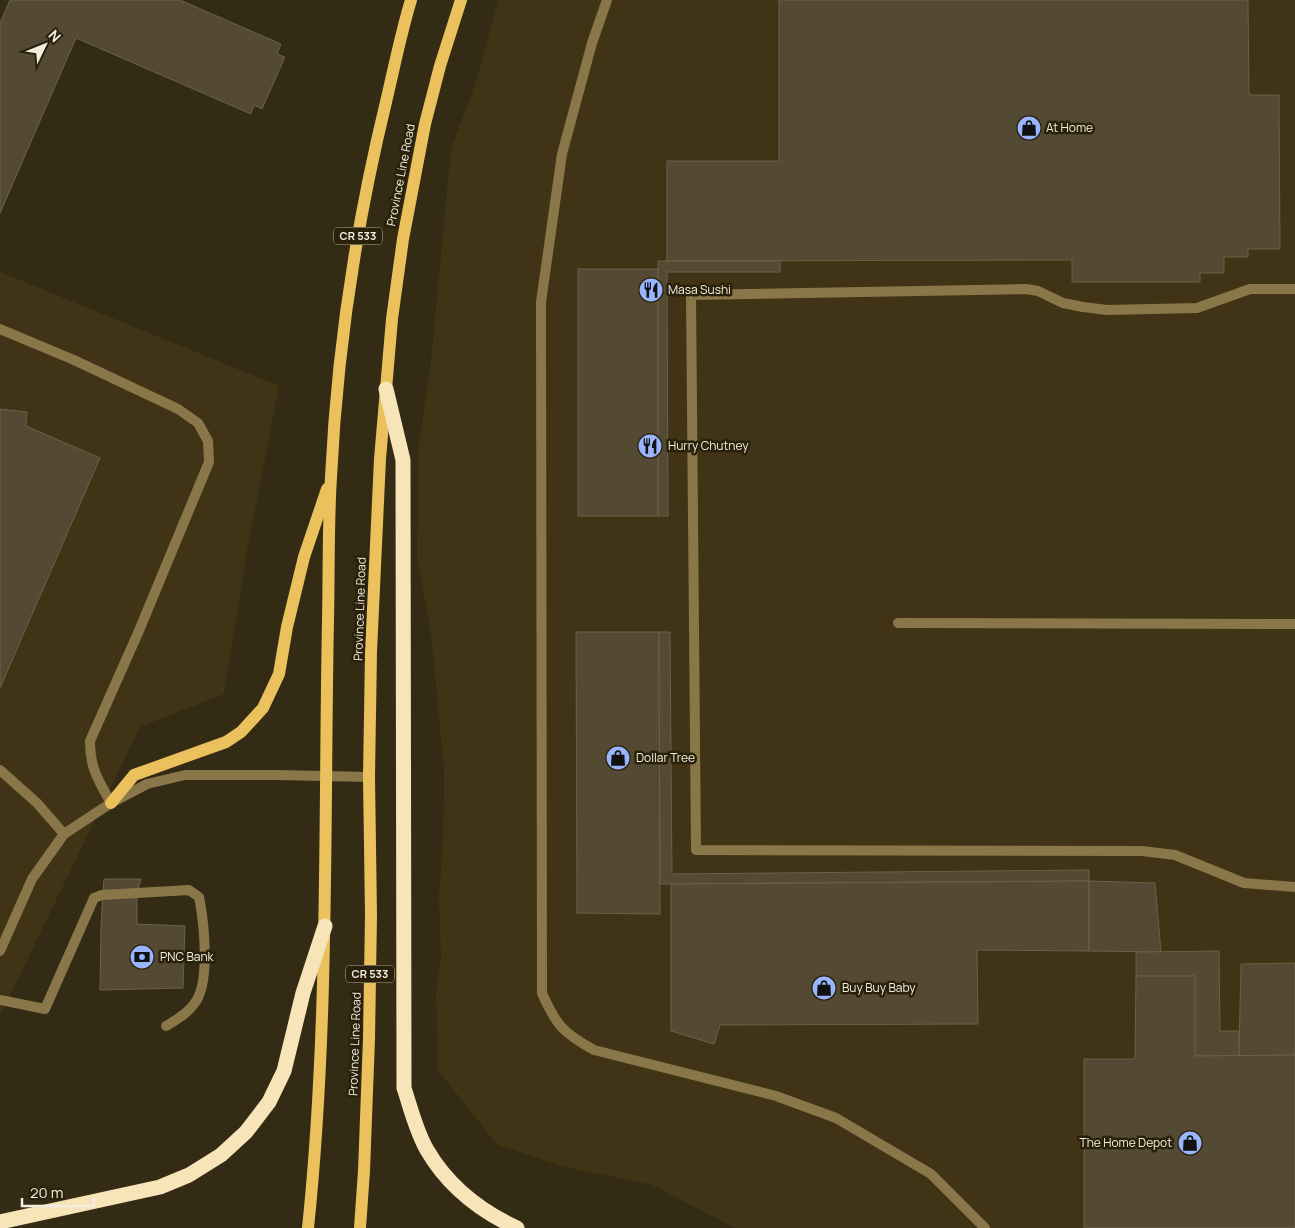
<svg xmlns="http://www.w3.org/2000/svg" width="1295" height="1228" viewBox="0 0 1295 1228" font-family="Manrope,sans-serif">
<rect width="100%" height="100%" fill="#342b15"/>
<g fill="#403316">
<path d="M 498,0 L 1295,0 L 1295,1228 L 734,1228 L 653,1185 L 564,1167 L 497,1145 L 438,1070 L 436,995 L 441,957 L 439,897 L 443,839 L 444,770 L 431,633 L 417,555 L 419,444 L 431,360 L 451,149 L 476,82 Z"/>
<path d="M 0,272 L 279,386 L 247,551 L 224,694 L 140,727 L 0,1016 Z"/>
</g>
<g fill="#544a33" stroke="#6b6149">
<path d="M 10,0 L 180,0 L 281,44 L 277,54 L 285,57 L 262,109 L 254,105 L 251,114 L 76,38 L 0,213 L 0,23 Z"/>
<path d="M 779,0 L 1248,0 L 1249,95 L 1279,95 L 1280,249 L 1248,249 L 1248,257 L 1224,257 L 1224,273 L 1200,273 L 1200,282 L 1072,282 L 1072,260 L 667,261 L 667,161 L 779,161 Z"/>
<path d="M 658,261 L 780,261 L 780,272 L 667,272 L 668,516 L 658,516 Z"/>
<rect x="578" y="269" width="80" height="247"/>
<path d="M 0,409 L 27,412 L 26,426 L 100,458 L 0,688 Z"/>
<path d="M 576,632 L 659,632 L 660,914 L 577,913 Z"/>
<path d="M 659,632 L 670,632 L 672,874 L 1089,870 L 1089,881 L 660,884 Z"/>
<path d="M 104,879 L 141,879 L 137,893 L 137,924 L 185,926 L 183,988 L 100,990 L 101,925 Z"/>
<path d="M 1089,881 L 1089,951 L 977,950 L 978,1024 L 720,1025 L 714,1044 L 671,1031 L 671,884 Z"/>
<path d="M 1089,881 L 1155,883 L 1161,952 L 1089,951 Z"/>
<path d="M 1219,951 L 1220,1031 L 1239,1031 L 1239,1056 L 1195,1056 L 1195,976 L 1136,976 L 1136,952 Z"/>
<path d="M 1295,963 L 1295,1055 L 1239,1056 L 1241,964 Z"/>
<path d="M 1136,976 L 1195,976 L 1195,1056 L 1295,1055 L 1295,1228 L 1084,1228 L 1084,1059 L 1135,1059 Z"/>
</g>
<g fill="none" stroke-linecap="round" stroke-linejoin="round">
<g stroke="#8a7749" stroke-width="10">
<path d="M 607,0 L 592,43 L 562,154 L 541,302 L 542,993 C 556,1025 563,1033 594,1050 L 776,1096 L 836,1118 L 931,1174 L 985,1228"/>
<path d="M 1295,289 L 1250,289 L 1197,308 L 1107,310 L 1083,307 L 1063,303 L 1038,291 L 1026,289 L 691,295 L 696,850 L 1142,851 L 1175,855 L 1244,883 L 1295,887"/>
<path d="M 0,329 L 74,360 L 178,409 L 198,423 L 208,441 L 209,462 L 138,633 L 90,741 C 90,768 98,780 111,803"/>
<path d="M 898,623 L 1295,624"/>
<path d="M 0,1000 L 45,1009 L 94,898 L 102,895 L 189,890 L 199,897 C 204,922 211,984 194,1004 C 187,1014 176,1020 166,1026"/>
</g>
<g stroke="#8a7749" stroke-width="10">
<path d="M 0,770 L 37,803 L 64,834"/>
<path d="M 0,951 L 32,879 L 64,834 L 111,803 L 147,784 L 185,775 L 277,775 L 369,777"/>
</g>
<g stroke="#eac15c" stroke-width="12">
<path d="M 111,803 L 134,775 L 226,742 L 241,732 L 263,708 L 279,674 L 287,627 L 304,557 L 327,489"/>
<path d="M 308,1228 C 329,1026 324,823 328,620 C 329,572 328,524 331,477 C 337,351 356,225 386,102 C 394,68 401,33 411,0"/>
<path d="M 360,1228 L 364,1171 L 369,1039 L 371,915 L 369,777 L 371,652 L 380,459 L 392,319 L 403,239 L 425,124 L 440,66 L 461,0"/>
</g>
<g stroke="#f7e4b8" stroke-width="15">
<path d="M 386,389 L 403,460 L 404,1088 C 411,1109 416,1131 427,1150 C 448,1186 480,1211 517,1228"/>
<path d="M 0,1222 L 160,1187 L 189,1175 L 221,1155 L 246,1132 L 269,1102 L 284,1071 L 303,993 L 325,926"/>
</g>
</g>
<defs>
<symbol id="shop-disc" viewBox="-11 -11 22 22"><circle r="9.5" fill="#98b5fd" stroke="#2a210b"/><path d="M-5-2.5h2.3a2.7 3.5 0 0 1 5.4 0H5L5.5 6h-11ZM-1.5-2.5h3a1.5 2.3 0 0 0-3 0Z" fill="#111"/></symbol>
<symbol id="restaurant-disc" viewBox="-11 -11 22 22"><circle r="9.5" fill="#98b5fd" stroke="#2a210b"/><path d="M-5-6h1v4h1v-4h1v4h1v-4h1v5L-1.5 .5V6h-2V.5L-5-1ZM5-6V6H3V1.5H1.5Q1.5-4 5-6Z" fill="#111"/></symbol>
<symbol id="bank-disc" viewBox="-11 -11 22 22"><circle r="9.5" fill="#98b5fd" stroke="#2a210b"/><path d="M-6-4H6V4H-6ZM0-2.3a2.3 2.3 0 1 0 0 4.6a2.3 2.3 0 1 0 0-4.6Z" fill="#111"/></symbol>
</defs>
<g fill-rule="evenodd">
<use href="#shop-disc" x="1015" y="114" width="28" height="28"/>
<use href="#restaurant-disc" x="637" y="276" width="28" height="28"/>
<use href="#restaurant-disc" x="636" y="432" width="28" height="28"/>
<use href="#shop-disc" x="604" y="744" width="28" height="28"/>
<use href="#bank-disc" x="128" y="943" width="28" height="28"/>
<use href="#shop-disc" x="810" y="974" width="28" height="28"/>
<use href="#shop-disc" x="1176" y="1129" width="28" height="28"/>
</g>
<g text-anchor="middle" stroke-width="5" stroke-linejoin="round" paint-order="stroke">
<g fill="#2a210b" stroke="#b7b0a1" stroke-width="1">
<rect x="334" y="227.5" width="48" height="17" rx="4"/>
<rect x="346" y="965.5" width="48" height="17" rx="4"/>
</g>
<g font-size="11" font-weight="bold" fill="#f4eee1">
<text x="358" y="240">CR 533</text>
<text x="370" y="978">CR 533</text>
</g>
<g font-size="12" fill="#f4eee1" stroke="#2a210b" text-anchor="start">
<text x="1046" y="132">At Home</text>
<text x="668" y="294">Masa Sushi</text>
<text x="668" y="450">Hurry Chutney</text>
<text x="636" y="762">Dollar Tree</text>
<text x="160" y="961">PNC Bank</text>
<text x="842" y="992">Buy Buy Baby</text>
<text x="1172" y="1147" text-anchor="end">The Home Depot</text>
</g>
<g font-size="12" fill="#f4eee1" stroke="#2a210b">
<text transform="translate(401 175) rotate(-79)" y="4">Province Line Road</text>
<text transform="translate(360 609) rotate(-88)" y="4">Province Line Road</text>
<text transform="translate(355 1044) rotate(-88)" y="4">Province Line Road</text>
</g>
</g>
<g transform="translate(45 45) rotate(47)" stroke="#2a210b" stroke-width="4" paint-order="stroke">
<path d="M0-4L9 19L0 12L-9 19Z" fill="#f4eee1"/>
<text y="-8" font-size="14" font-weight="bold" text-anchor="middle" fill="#f4eee1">N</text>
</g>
<path d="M22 1198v8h72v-8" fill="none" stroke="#f4eee1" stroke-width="2.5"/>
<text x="30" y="1198" font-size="15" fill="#f4eee1" stroke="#2a210b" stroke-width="4" paint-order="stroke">20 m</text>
</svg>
